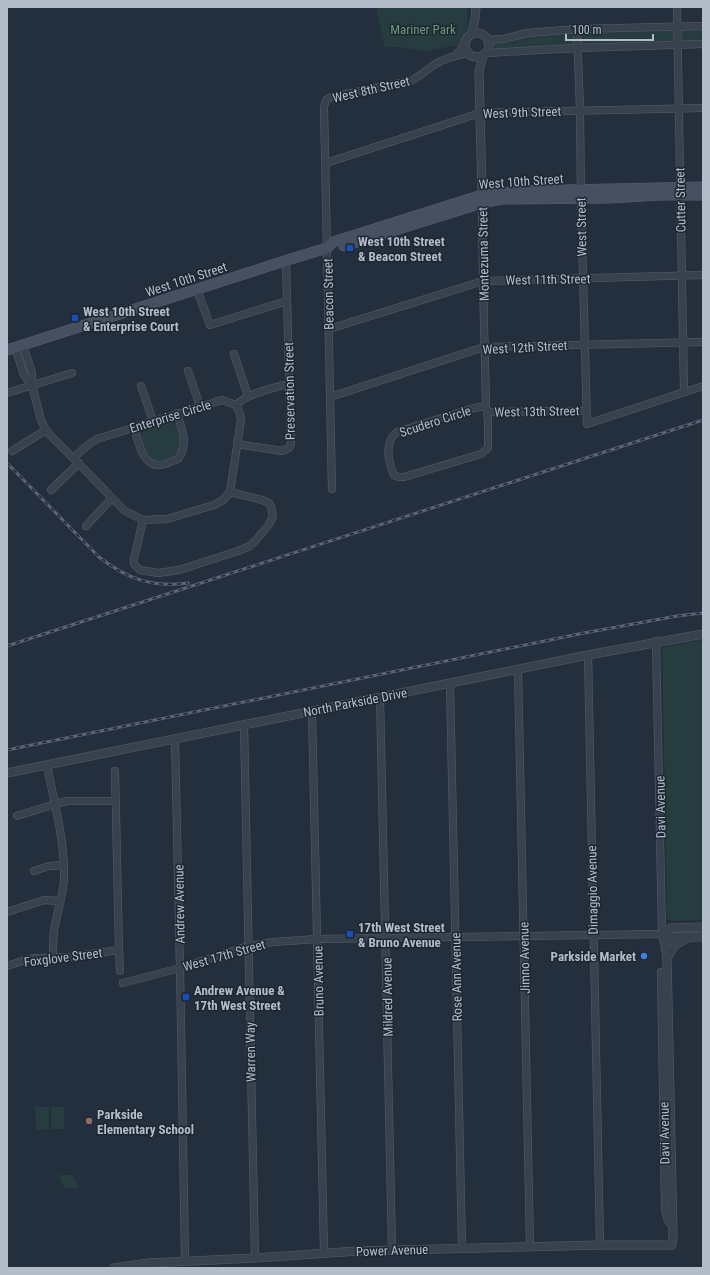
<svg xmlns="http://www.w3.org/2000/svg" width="710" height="1275" viewBox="0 0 710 1275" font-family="'Roboto Condensed',sans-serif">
<rect width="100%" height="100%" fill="#242f3e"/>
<g fill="#263c3f">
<path d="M 376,7 L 467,7 L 468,41 L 466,44 C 458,46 433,48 428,52 L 398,47 L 387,47 L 384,45 Z"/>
<path d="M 703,29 L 703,44 L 489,51 L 490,35 Z"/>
<path d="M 170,422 L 173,422 C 177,425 177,428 179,433 C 182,444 180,455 168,459 C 164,460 160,462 156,461 C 148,456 136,439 144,430 Z"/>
<path d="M 703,640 L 703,920 L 672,921 L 667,919 L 662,648 L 672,645 Z"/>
<path d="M 35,1107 L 49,1107 L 49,1129 L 36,1130 Z"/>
<rect x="51" y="1107" width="13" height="22"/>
<path d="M 60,1175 L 72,1175 L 80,1188 L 66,1188 L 60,1180 Z"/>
</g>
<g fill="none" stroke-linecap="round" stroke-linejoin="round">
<defs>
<g id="minor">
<path d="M 677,7 L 684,392"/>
<path d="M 577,29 L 580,110 L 581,203 L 587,424 L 703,386"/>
<path d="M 488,40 L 503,39 L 527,33 L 577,29 L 703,26"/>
<path d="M 485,53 L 578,48 L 703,44"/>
<path d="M 456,55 L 465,44"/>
<path d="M 326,163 L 480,113 L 703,108"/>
<path d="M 482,198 L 483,281 L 486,406 L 488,420 L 488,448 L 481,454 L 404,477 L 399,477 L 394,475 C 388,462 384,441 397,432 L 474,408 L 486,406"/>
<path d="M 197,290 L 210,325 L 287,301"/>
<path d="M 329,329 L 483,281 L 703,275"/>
<path d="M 23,345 L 32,373 L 32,385 L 41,420 L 46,430 L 51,436 L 73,458"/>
<path d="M 15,348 L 24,375 L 32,385"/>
<path d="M 234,354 L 248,396"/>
<path d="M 188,371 L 200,406"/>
<path d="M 141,386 L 153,421"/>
<path d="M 7,393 L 72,373"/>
<path d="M 330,397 L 484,347 L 703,342"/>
<path d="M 222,400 L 236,405 L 240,414 L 241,420 L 230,492 L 223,500 L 214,505 L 167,519 L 143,520 L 125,511 L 73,458 L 88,445 L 97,439 Z"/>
<path d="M 236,405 C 249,393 267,390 283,385 L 289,385"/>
<path d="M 487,412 L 586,411"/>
<path d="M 134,427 C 138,439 141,463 157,465 C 163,466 172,461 178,459 C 189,442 182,431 177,413"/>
<path d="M 237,444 L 282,451 L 289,448 L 291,444 L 286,261"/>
<path d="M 12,451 L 46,430"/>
<path d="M 332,489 L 324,107 L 326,100 L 331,97 L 410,81 C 420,77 425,71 434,65 C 444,58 457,55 469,53"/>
<path d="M 51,490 L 79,463"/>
<path d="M 143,520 L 134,559 L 134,564 L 140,570 L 158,573 L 179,570 L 238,551 L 250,546 L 257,539 L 268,526 L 273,517 L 271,507 L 269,503 L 262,500 L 230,492"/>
<path d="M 86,526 L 112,498"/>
<path d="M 588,655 L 600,1245"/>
<path d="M 518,669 L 530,1246"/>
<path d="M 450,683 L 462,1248"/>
<path d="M 380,697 L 392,1249"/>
<path d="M 312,711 L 324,1252"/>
<path d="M 244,725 L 255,1258"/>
<path d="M 175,739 L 180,968 L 185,1260"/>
<path d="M 47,765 C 54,803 65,840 64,879 C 63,896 57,913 54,930 C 53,939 53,948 53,957"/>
<path d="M 115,771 L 119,950 L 120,971"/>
<path d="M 17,816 L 55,804 L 68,801 L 116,801"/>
<path d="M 34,871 L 49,866 L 64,865"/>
<path d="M 7,912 L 44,900 L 60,901"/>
<path d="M 7,966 L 25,960 L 36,958 L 69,957 L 119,950"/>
<path d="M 667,972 L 661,972 L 665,1210 L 668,1221 L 672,1226"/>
<path d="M 123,983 L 180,968 L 248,946 L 273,942 L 317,939 L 662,934 L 656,641"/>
</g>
<g id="tertiary">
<circle cx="477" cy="45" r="12"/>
<path d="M 472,34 L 475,18 L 476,7"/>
<path d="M 482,195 L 479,72 L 483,55"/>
<path d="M 7,773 L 588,655 L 703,634"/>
<path d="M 662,934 L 671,928 L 703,927"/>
<path d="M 662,934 L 671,937 L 703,937"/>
<path d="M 667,958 L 675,945 L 687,938"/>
<path d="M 114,1268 L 149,1263 L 255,1258 L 358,1251 L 600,1245 L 672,1245 L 673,1236 L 667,958 L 665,944 L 662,934"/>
</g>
<g id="secondary">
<path d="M 344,246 L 482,203 L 501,199 L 609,198 L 660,195 L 703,195"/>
<path d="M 7,350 L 294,258 L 327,248 L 333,242 L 482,195 L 521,191 L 703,187"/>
</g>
</defs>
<use href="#minor" stroke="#565f6c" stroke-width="8"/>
<use href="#tertiary" stroke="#565f6c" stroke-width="9"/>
<use href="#secondary" stroke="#565f6c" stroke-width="11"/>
<use href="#minor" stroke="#38414e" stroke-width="7"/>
<use href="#tertiary" stroke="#38414e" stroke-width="8"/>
<use href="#secondary" stroke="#465061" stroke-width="10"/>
<defs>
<g id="rail">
<path d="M 7,463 L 99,557 C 127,579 153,588 188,583"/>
<path d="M 7,646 L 703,420"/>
<path d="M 7,750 L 584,633 L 677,616 L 703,613"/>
</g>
</defs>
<use href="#rail" stroke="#5a6575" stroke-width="3"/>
<use href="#rail" stroke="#1d2633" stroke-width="1.5" stroke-dasharray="4.5" stroke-linecap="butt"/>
</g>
<g fill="#1a4fb4" stroke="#1d2633" stroke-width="1.5">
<rect x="346" y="244" width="8" height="8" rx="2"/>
<rect x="71" y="314" width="8" height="8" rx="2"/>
<rect x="346" y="930" width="8" height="8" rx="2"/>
<rect x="182" y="993" width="8" height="8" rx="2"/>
</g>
<circle fill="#3f7fe0" stroke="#1d2633" stroke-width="1.5" cx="644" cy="956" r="4"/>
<circle fill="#8d6e63" stroke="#1d2633" stroke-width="1.5" cx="89" cy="1121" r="4"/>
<g text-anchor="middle" stroke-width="3" stroke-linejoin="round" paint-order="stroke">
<g font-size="13" fill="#6b9a76" stroke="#1d2633">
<text x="423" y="34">Mariner Park</text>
</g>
<g font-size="13" fill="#b4bcc9" stroke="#1d2633">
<text transform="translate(371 89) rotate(-13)" y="5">West 8th Street</text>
<text transform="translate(522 112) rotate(-2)" y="5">West 9th Street</text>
<text transform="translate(521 181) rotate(-4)" y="5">West 10th Street</text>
<text transform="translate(680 200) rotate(-91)" y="5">Cutter Street</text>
<text transform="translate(581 227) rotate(-91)" y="5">West Street</text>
<text transform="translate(483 254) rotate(-91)" y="5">Montezuma Street</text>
<text transform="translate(186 279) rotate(-18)" y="5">West 10th Street</text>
<text transform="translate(548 279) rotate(-1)" y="5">West 11th Street</text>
<text transform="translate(328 294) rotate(-91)" y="5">Beacon Street</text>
<text transform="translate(525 347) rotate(-3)" y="5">West 12th Street</text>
<text transform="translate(289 391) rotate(-91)" y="5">Preservation Street</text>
<text transform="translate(537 411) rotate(-1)" y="5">West 13th Street</text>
<text transform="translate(170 416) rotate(-17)" y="5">Enterprise Circle</text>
<text transform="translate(435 421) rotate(-18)" y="5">Scudero Circle</text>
<text transform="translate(355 702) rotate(-11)" y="5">North Parkside Drive</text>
<text transform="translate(660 807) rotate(-91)" y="5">Davi Avenue</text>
<text transform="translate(592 890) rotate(-91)" y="5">Dimaggio Avenue</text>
<text transform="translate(179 904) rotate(-91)" y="5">Andrew Avenue</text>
<text transform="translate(224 955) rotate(-16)" y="5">West 17th Street</text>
<text transform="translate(63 957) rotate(-7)" y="5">Foxglove Street</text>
<text transform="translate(524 958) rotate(-91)" y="5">Jimno Avenue</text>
<text transform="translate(456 977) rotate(-91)" y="5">Rose Ann Avenue</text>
<text transform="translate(318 981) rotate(-91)" y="5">Bruno Avenue</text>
<text transform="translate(387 997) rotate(-91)" y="5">Mildred Avenue</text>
<text transform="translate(250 1052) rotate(-91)" y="5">Warren Way</text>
<text transform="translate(664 1133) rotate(-91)" y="5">Davi Avenue</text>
<text transform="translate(392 1250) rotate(-2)" y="5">Power Avenue</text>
</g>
<g font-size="13" font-weight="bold" fill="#b4bcc9" stroke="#1d2633" text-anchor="start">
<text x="358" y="246">West 10th Street<tspan x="358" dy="15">&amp; Beacon Street</tspan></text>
<text x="83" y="316">West 10th Street<tspan x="83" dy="15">&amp; Enterprise Court</tspan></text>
<text x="358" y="932">17th West Street<tspan x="358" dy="15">&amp; Bruno Avenue</tspan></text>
<text x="636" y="961" text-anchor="end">Parkside Market</text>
<text x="194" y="995">Andrew Avenue &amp;<tspan x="194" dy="15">17th West Street</tspan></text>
<text x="97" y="1119">Parkside<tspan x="97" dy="15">Elementary School</tspan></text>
</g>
</g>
<rect width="710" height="1275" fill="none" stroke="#b4bcc9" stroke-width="16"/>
<path d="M566 34v6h87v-6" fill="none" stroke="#b4bcc9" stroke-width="2"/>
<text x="572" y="34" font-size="12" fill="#b4bcc9" stroke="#1d2633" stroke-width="3" paint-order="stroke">100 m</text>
</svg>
